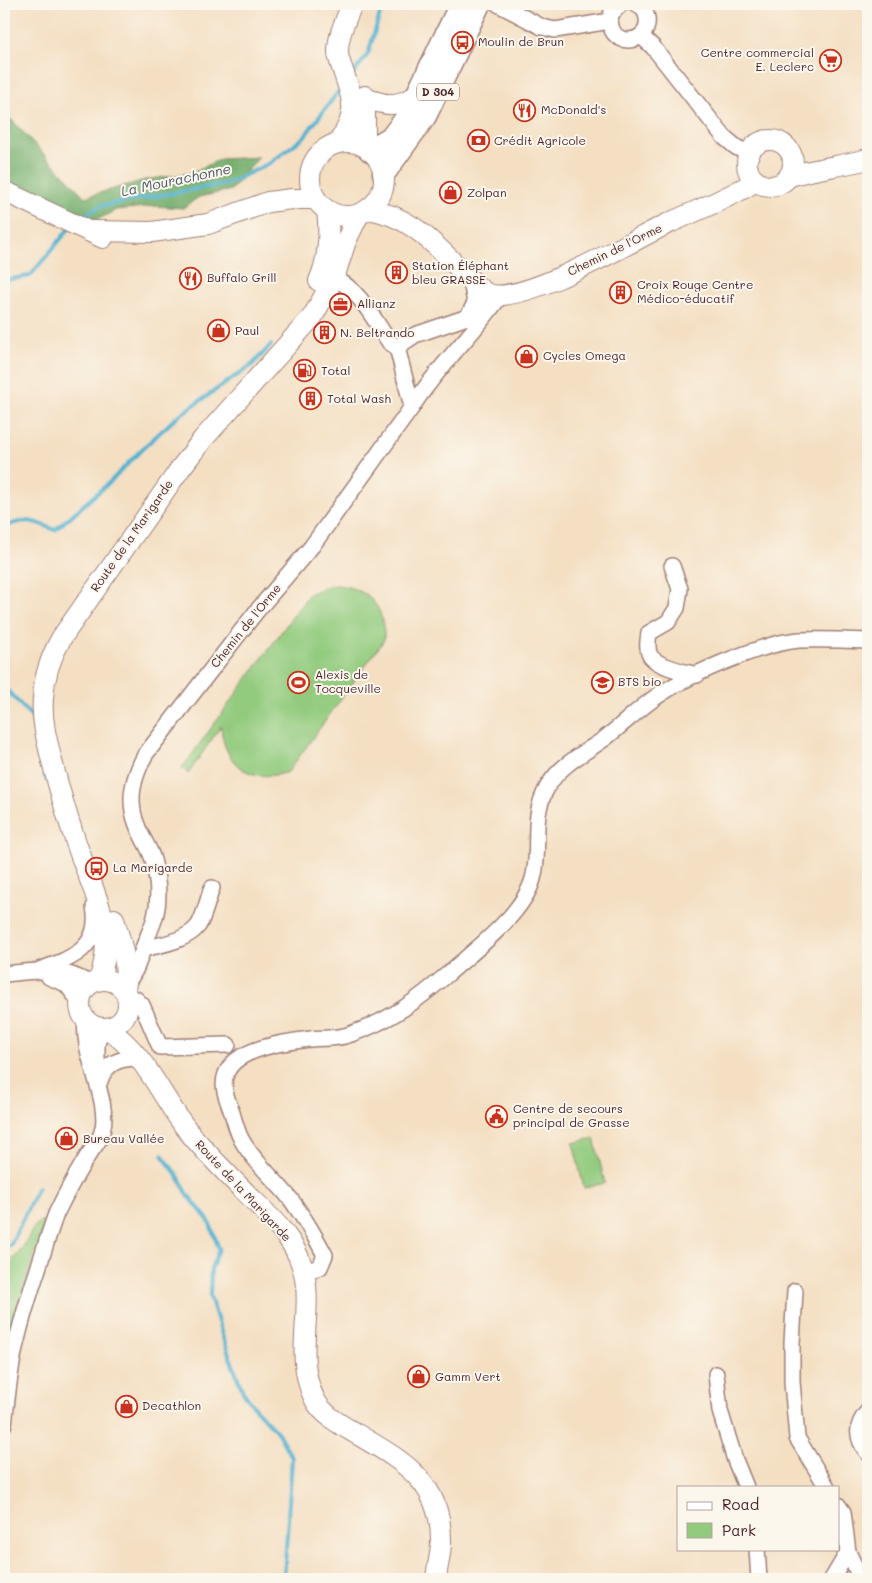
<svg xmlns="http://www.w3.org/2000/svg" width="872" height="1583" viewBox="0 0 872 1583" font-family="Mali,sans-serif">
<rect width="100%" height="100%" fill="#fbf7ec"/>
<filter id="ink" filterUnits="userSpaceOnUse"><feTurbulence type="fractalNoise" baseFrequency=".02" numOctaves="2"/><feDisplacementMap in="SourceGraphic" scale="10" xChannelSelector="R" yChannelSelector="G"/><feConvolveMatrix kernelMatrix="1 2 1 2 8 2 1 2 1" color-interpolation-filters="sRGB"/></filter>
<filter id="wash" filterUnits="userSpaceOnUse"><feTurbulence type="fractalNoise" baseFrequency=".0096" numOctaves="4" result="noise"/><feDisplacementMap in="SourceGraphic" scale="20" xChannelSelector="R" yChannelSelector="G"/><feGaussianBlur stdDeviation="1.12" result="paint"/><feColorMatrix in="noise" values="0 0 0 0 0 0 0 0 0 0 0 0 0 0 0 0 0 1.4 0 .05"/><feComposite in="paint" operator="in"/></filter>
<g filter="url(#wash)">
<rect width="100%" height="100%" fill="#f4dfc3"/>
<g fill="#92cb7e" stroke="#6e7554">
<path d="M 336,585 C 369,588 385,606 384,640 L 288,772 C 249,784 224,765 221,726 L 188,774 L 182,768 L 309,594 L 322,588 Z"/>
<path d="M 594,1138 L 605,1183 L 584,1188 L 573,1143 Z"/>
<path d="M 40,1221 L 45,1222 L 5,1346 L 4,1355 L 4,1270 L 22,1249 L 34,1227 Z"/>
</g>
<path fill="#75af6d" stroke="#60674c" d="M 4,112 L 85,197 L 145,180 L 191,173 L 221,159 L 259,157 L 231,190 L 199,197 L 183,208 L 155,206 L 116,210 L 97,220 L 70,210 L 4,181 Z"/>
<g fill="none" stroke-linecap="round" stroke-linejoin="round">
<g stroke="#52b3d1" stroke-width="4">
<path d="M 352,75 L 368,54 L 383,4"/>
<path d="M 79,219 L 100,206 L 229,183 L 270,163 L 304,137 L 341,88"/>
<path d="M 4,280 L 30,276 L 69,229"/>
<path d="M 4,527 C 26,517 34,521 55,530 L 110,482 L 141,450 L 178,416 L 252,365 L 271,345"/>
<path d="M 4,687 L 33,718 L 35,729"/>
<path d="M 40,753 L 46,780"/>
<path d="M 162,1155 L 178,1176 L 188,1195 L 209,1221 L 219,1249 L 211,1269 L 210,1296 L 224,1341 L 243,1392 L 255,1408 L 278,1433 L 292,1458 L 284,1579"/>
<path d="M 4,1250 L 11,1244 L 38,1187"/>
</g>
</g>
</g>
<g filter="url(#ink)">
<g fill="none" stroke-linecap="round" stroke-linejoin="round">
<defs>
<g id="street">
<path d="M 498,4 L 542,27 L 555,30 L 610,21"/>
<path d="M 621,4 L 611,14 C 604,49 651,47 647,18 C 646,11 641,6 635,4"/>
<path d="M 641,36 L 653,47 L 724,137 L 736,147 L 749,154"/>
<path d="M 334,278 C 360,290 374,320 390,343 L 397,347 L 412,407"/>
<path d="M 471,281 L 475,303 L 468,316 L 472,319"/>
<path d="M 397,347 L 415,335 L 479,313 L 491,306"/>
<path d="M 672,566 L 680,589 L 677,608 L 668,622 L 649,633 C 648,640 646,650 651,657 C 659,667 686,672 697,675"/>
<path d="M 143,949 C 160,945 186,941 198,926 C 204,918 208,898 212,888"/>
<path d="M 39,970 C 71,959 102,948 94,907"/>
<path d="M 4,974 C 34,971 63,966 90,984"/>
<path d="M 49,977 L 66,984 L 80,1002"/>
<path d="M 126,984 C 136,972 138,963 143,949 C 146,939 152,928 155,917 C 160,899 158,879 153,860 C 150,848 141,837 137,825 C 127,800 133,778 145,755 L 256,612 L 312,546 L 412,407 C 437,367 474,334 501,295"/>
<path d="M 128,999 L 136,999 L 142,1005 L 160,1047 L 228,1045"/>
<path d="M 97,1064 L 97,1045 L 101,1028"/>
<path d="M 99,1084 C 104,1063 119,1058 139,1058"/>
<path d="M 304,1272 L 320,1267 L 325,1255 C 315,1236 304,1218 292,1201 C 277,1181 257,1165 244,1144 C 237,1134 235,1121 231,1110 C 227,1098 221,1086 226,1074 C 235,1048 286,1042 310,1039 C 326,1037 335,1040 351,1034 C 391,1020 418,1000 449,973 C 476,949 523,914 533,879 C 542,847 529,818 548,786 C 561,764 583,754 604,739 C 624,724 641,706 662,693 C 693,673 763,643 799,640 C 822,639 845,640 868,641"/>
<path d="M 795,1291 L 792,1343 L 792,1382 L 797,1438 L 827,1487"/>
<path d="M 716,1374 L 720,1411 L 735,1460 L 746,1487"/>
<path d="M 868,1411 C 855,1425 856,1439 868,1453"/>
<path d="M 4,1424 C 7,1401 9,1376 14,1353 C 20,1325 28,1299 37,1272 C 43,1253 49,1233 56,1214 C 65,1195 76,1175 87,1157 C 94,1146 100,1142 103,1128 C 109,1097 81,1054 86,1019"/>
<path d="M 838,1505 L 843,1512 L 848,1552 L 861,1579"/>
<path d="M 757,1549 L 759,1579"/>
<path d="M 832,1579 L 848,1552"/>
</g>
<g id="secondary">
<path d="M 365,96 L 365,146"/>
<path d="M 365,98 C 386,106 397,107 416,96"/>
<circle cx="770" cy="163" r="23"/>
<circle cx="347" cy="179" r="37"/>
<path d="M 338,143 C 357,115 355,104 344,74 C 342,67 338,59 338,52 C 338,34 346,20 352,4"/>
<path d="M 790,176 C 816,168 842,166 868,159"/>
<path d="M 4,191 L 103,238"/>
<path d="M 368,209 C 410,216 432,242 461,270 C 469,278 476,287 486,293 C 517,309 635,239 667,224 C 697,210 728,199 756,181"/>
<path d="M 92,231 L 152,232 L 208,224 L 268,202 L 292,199 L 316,199"/>
<path d="M 319,281 C 329,258 330,235 327,210"/>
<path d="M 114,919 C 121,942 129,967 125,991"/>
<circle cx="104" cy="1004" r="24"/>
<path d="M 99,980 C 116,934 98,902 82,859 C 71,830 62,799 54,769 C 48,745 41,722 43,698 C 44,676 51,656 62,637 L 180,469 L 203,439 L 313,316 L 334,278 L 346,241 L 359,214"/>
<path d="M 107,1028 C 148,1057 159,1094 188,1131 C 207,1154 229,1176 250,1197 C 271,1218 293,1237 302,1266 C 316,1310 292,1354 315,1400 C 323,1415 341,1425 355,1433 C 401,1460 442,1481 441,1542 C 441,1554 437,1567 436,1579"/>
</g>
<g id="primary">
<path d="M 370,150 L 392,137 L 405,120 L 461,4"/>
<path d="M 384,173 L 425,116 L 479,4"/>
</g>
</defs>
<use href="#street" stroke="#9f7f77" stroke-width="18"/>
<use href="#secondary" stroke="#9f7f77" stroke-width="22"/>
<use href="#primary" stroke="#9f7f77" stroke-width="25"/>
<use href="#street" stroke="#fff" stroke-width="15"/>
<use href="#secondary" stroke="#fff" stroke-width="20"/>
<use href="#primary" stroke="#fff" stroke-width="22"/>
</g>
</g>
<defs>
<symbol id="bus-ring" viewBox="-11 -11 22 22"><circle r="9.5" fill="#fbf7ec" stroke="#c8321e" stroke-width="1.5"/><path d="M-5-6H5V4H4V6H2V4H-2V6H-4V4H-5ZM-3.5-4V0h7V-4ZM-3.5 1.2v1.5H-2V1.2ZM2 1.2v1.5H3.5V1.2Z" fill="#c8321e"/></symbol>
<symbol id="supermarket-ring" viewBox="-11 -11 22 22"><circle r="9.5" fill="#fbf7ec" stroke="#c8321e" stroke-width="1.5"/><path d="M-6-5.5h2.5l.6 2H6L4.5 2H-2.5L-4.4-4H-6ZM-1.5 3.2a1.3 1.3 0 1 0 .1 0ZM3 3.2a1.3 1.3 0 1 0 .1 0Z" fill="#c8321e"/></symbol>
<symbol id="restaurant-ring" viewBox="-11 -11 22 22"><circle r="9.5" fill="#fbf7ec" stroke="#c8321e" stroke-width="1.5"/><path d="M-5-6h1v4h1v-4h1v4h1v-4h1v5L-1.5 .5V6h-2V.5L-5-1ZM5-6V6H3V1.5H1.5Q1.5-4 5-6Z" fill="#c8321e"/></symbol>
<symbol id="bank-ring" viewBox="-11 -11 22 22"><circle r="9.5" fill="#fbf7ec" stroke="#c8321e" stroke-width="1.5"/><path d="M-6-4H6V4H-6ZM0-2.3a2.3 2.3 0 1 0 0 4.6a2.3 2.3 0 1 0 0-4.6Z" fill="#c8321e"/></symbol>
<symbol id="shop-ring" viewBox="-11 -11 22 22"><circle r="9.5" fill="#fbf7ec" stroke="#c8321e" stroke-width="1.5"/><path d="M-5-2.5h2.3a2.7 3.5 0 0 1 5.4 0H5L5.5 6h-11ZM-1.5-2.5h3a1.5 2.3 0 0 0-3 0Z" fill="#c8321e"/></symbol>
<symbol id="building-ring" viewBox="-11 -11 22 22"><circle r="9.5" fill="#fbf7ec" stroke="#c8321e" stroke-width="1.5"/><path d="M-4-6H4V6H1V3H-1V6H-4ZM-2.5-4.3h1.7v1.8h-1.7ZM.8-4.3h1.7v1.8H.8ZM-2.5-1h1.7V.8h-1.7ZM.8-1h1.7V.8H.8Z" fill="#c8321e"/></symbol>
<symbol id="office-ring" viewBox="-11 -11 22 22"><circle r="9.5" fill="#fbf7ec" stroke="#c8321e" stroke-width="1.5"/><path d="M-6-3h4V-5.5h4V-3h4V5H-6ZM-1-4.5V-3h2v-1.5ZM-6 0V1H6V0Z" fill="#c8321e"/></symbol>
<symbol id="fuel-ring" viewBox="-11 -11 22 22"><circle r="9.5" fill="#fbf7ec" stroke="#c8321e" stroke-width="1.5"/><path d="M-5.5-6h7V0h2V4h1.3V-2.5L3-4.5l.8-.8L6-3V5H2.5V1h-1V6h-7ZM-4.2-4.7v3.2H.2V-4.7Z" fill="#c8321e"/></symbol>
<symbol id="stadium-ring" viewBox="-11 -11 22 22"><circle r="9.5" fill="#fbf7ec" stroke="#c8321e" stroke-width="1.5"/><path d="M0-5a6.5 5 0 1 0 0 10a6.5 5 0 1 0 0-10ZM-3.5-1.8h7v3.6h-7Z" fill="#c8321e"/></symbol>
<symbol id="school-ring" viewBox="-11 -11 22 22"><circle r="9.5" fill="#fbf7ec" stroke="#c8321e" stroke-width="1.5"/><path d="M0-5L7-2L0 1L-7-2ZM-4 1L0 2.5L4 1V4Q0 6-4 4Z" fill="#c8321e"/></symbol>
<symbol id="civic-ring" viewBox="-11 -11 22 22"><circle r="9.5" fill="#fbf7ec" stroke="#c8321e" stroke-width="1.5"/><path d="M-.6-6.5H3V-4.5H.6V-3L4-1V1h2V6H-6V1h2V-1L-.6-3ZM-1.2 2.5V6h2.4V2.5Z" fill="#c8321e"/></symbol>
</defs>
<g fill-rule="evenodd">
<use href="#bus-ring" x="450" y="30" width="25" height="25"/>
<use href="#supermarket-ring" x="818" y="48" width="25" height="25"/>
<use href="#restaurant-ring" x="512" y="98" width="25" height="25"/>
<use href="#bank-ring" x="466" y="128" width="25" height="25"/>
<use href="#shop-ring" x="438" y="180" width="25" height="25"/>
<use href="#building-ring" x="384" y="260" width="25" height="25"/>
<use href="#restaurant-ring" x="178" y="266" width="25" height="25"/>
<use href="#building-ring" x="608" y="280" width="25" height="25"/>
<use href="#office-ring" x="328" y="292" width="25" height="25"/>
<use href="#shop-ring" x="206" y="318" width="25" height="25"/>
<use href="#building-ring" x="312" y="320" width="25" height="25"/>
<use href="#shop-ring" x="514" y="344" width="25" height="25"/>
<use href="#fuel-ring" x="292" y="358" width="25" height="25"/>
<use href="#building-ring" x="298" y="386" width="25" height="25"/>
<use href="#stadium-ring" x="286" y="670" width="25" height="25"/>
<use href="#school-ring" x="590" y="670" width="25" height="25"/>
<use href="#bus-ring" x="84" y="856" width="25" height="25"/>
<use href="#civic-ring" x="484" y="1104" width="25" height="25"/>
<use href="#shop-ring" x="54" y="1126" width="25" height="25"/>
<use href="#shop-ring" x="406" y="1364" width="25" height="25"/>
<use href="#shop-ring" x="114" y="1394" width="25" height="25"/>
</g>
<g text-anchor="middle" stroke-width="4" stroke-linejoin="round" paint-order="stroke">
<rect fill="#fbf7ec" stroke="#7f6065" stroke-width="1" x="417" y="83.5" width="42" height="17" rx="4"/>
<g font-size="11" font-weight="bold" fill="#4a1f2b">
<text x="438" y="96">D 304</text>
</g>
<g font-size="12" fill="#4a1f2b" stroke="#fbf7ec" text-anchor="start">
<text x="478" y="46">Moulin de Brun</text>
<text x="814" y="57" text-anchor="end">Centre commercial<tspan x="814" dy="14">E. Leclerc</tspan></text>
<text x="541" y="114">McDonald's</text>
<text x="494" y="145">Crédit Agricole</text>
<text x="467" y="197">Zolpan</text>
<text x="412" y="270">Station Éléphant<tspan x="412" dy="14">bleu GRASSE</tspan></text>
<text x="207" y="282">Buffalo Grill</text>
<text x="637" y="289">Croix Rouge Centre<tspan x="637" dy="14">Médico-éducatif</tspan></text>
<text x="357" y="308">Allianz</text>
<text x="235" y="335">Paul</text>
<text x="340" y="337">N. Beltrando</text>
<text x="543" y="360">Cycles Omega</text>
<text x="321" y="375">Total</text>
<text x="327" y="403">Total Wash</text>
<text x="315" y="679">Alexis de<tspan x="315" dy="14">Tocqueville</tspan></text>
<text x="618" y="686">BTS bio</text>
<text x="113" y="872">La Marigarde</text>
<text x="513" y="1113">Centre de secours<tspan x="513" dy="14">principal de Grasse</tspan></text>
<text x="83" y="1143">Bureau Vallée</text>
<text x="435" y="1381">Gamm Vert</text>
<text x="142" y="1410">Decathlon</text>
</g>
<g font-size="12" fill="#4a1f2b" stroke="#fbf7ec">
<text transform="translate(615 250) rotate(-26)" y="4">Chemin de l'Orme</text>
<text transform="translate(132 536) rotate(-55)" y="4">Route de la Marigarde</text>
<text transform="translate(246 626) rotate(-51)" y="4">Chemin de l'Orme</text>
<text transform="translate(243 1191) rotate(47)" y="4">Route de la Marigarde</text>
</g>
<g font-size="14" font-style="italic" fill="#4d5a6d" stroke="#fbf7ec">
<text transform="translate(176 180) rotate(-12)" y="5">La Mourachonne</text>
</g>
</g>
<rect width="872" height="1583" fill="none" stroke="#fbf7ec" stroke-width="20"/>
<rect x="677" y="1486" width="162" height="65" fill="#fbf7ec" stroke="#b4a19f"/>
<rect x="687" y="1502" width="25" height="8" fill="#ffffff" stroke="#b4a19f"/>
<text x="722" y="1510" font-size="15" fill="#4a1f2b">Road</text>
<rect x="687" y="1523" width="25" height="15" fill="#92cb7e" stroke="#b4a19f"/>
<text x="722" y="1536" font-size="15" fill="#4a1f2b">Park</text>
</svg>
